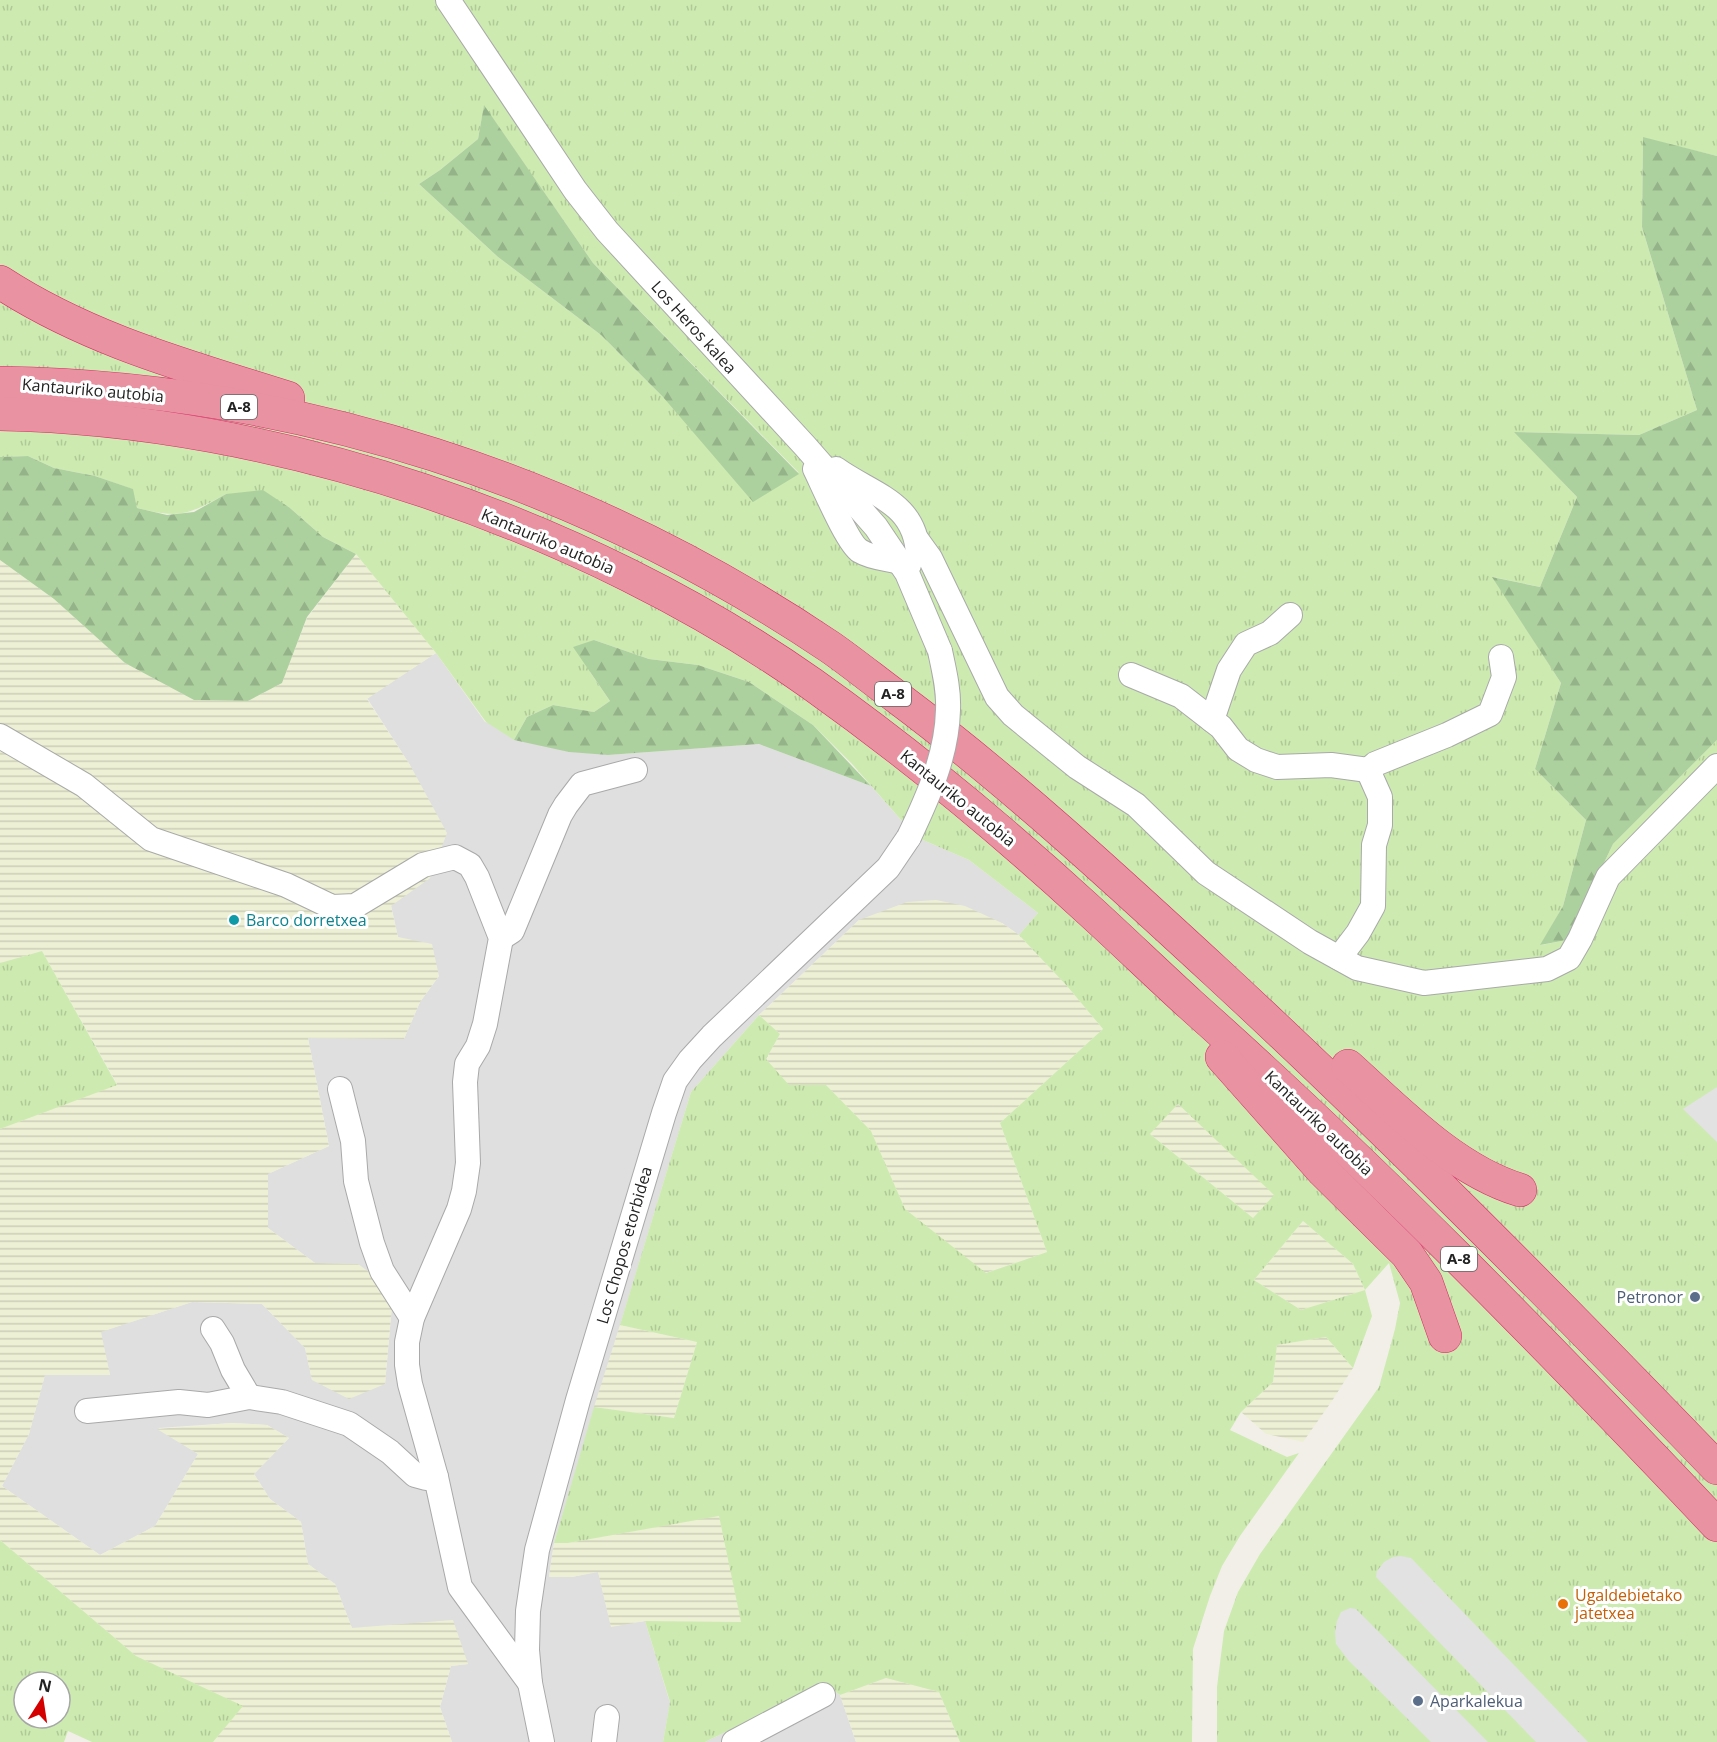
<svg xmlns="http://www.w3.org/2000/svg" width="1717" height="1742" viewBox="0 0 1717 1742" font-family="'Open Sans',sans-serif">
<defs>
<pattern id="farmland-rules" width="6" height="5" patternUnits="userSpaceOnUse" patternTransform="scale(1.5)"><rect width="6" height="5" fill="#eef0d5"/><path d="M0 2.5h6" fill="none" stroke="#ccceb7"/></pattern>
<pattern id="grass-tufts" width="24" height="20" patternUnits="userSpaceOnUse" patternTransform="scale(1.5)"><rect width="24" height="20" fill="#cdebb0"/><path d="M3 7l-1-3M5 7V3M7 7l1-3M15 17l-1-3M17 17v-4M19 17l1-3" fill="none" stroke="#b0c997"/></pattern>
<pattern id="forest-firs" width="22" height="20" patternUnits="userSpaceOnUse" patternTransform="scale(1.5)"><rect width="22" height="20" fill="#add19e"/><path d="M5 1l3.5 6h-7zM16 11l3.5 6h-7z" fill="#95b388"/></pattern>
</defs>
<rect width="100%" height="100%" fill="#f2efe9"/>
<g fill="#e0dfdf">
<path d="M 436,653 L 485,722 L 608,755 L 759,744 L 871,786 L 916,837 L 969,860 L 1038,913 L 1019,935 L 1002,923 L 859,920 L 759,1015 L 691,1092 L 554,1543 L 549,1577 L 572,1577 L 598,1571 L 611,1626 L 645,1621 L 670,1703 L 663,1742 L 452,1742 L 440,1707 L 451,1666 L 468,1664 L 352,1628 L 335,1584 L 308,1564 L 301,1522 L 270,1499 L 254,1474 L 289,1438 L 267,1425 L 232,1423 L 158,1428 L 198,1454 L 155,1526 L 100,1555 L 2,1486 L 29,1434 L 45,1375 L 110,1375 L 100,1332 L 192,1302 L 262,1304 L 305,1348 L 312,1380 L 385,1384 L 392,1305 L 358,1264 L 315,1263 L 268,1228 L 268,1174 L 329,1146 L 308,1038 L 404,1039 L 420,1002 L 439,976 L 398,937 L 391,905 L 430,878 L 410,765 L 367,698 Z"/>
<path d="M 824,1684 L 840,1695 L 856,1742 L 705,1742 Z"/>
</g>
<g fill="url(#farmland-rules)">
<path d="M 356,554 L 436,653 L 367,699 L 410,765 L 447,833 L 430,878 L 391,906 L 398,937 L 432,944 L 439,976 L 420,1002 L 404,1039 L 308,1038 L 329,1146 L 268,1174 L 268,1228 L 315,1263 L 358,1264 L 383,1282 L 392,1305 L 385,1384 L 349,1399 L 312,1380 L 305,1348 L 262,1304 L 192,1302 L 101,1332 L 110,1375 L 45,1375 L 29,1434 L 2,1486 L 100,1555 L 155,1526 L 198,1454 L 157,1429 L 232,1423 L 267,1425 L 289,1438 L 254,1474 L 270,1499 L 301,1522 L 308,1564 L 335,1584 L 352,1628 L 453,1620 L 468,1664 L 451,1666 L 440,1707 L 452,1742 L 213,1742 L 242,1706 L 136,1656 L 0,1540 L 0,1129 L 117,1084 L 42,951 L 0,963 L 0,560 L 54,599 L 125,663 L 194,700 L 248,701 L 282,683 L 307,618 Z"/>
<path d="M 936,900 L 965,906 L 1002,923 L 1019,935 L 1067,986 L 1103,1029 L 1000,1123 L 1047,1252 L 985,1273 L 905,1209 L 871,1131 L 826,1085 L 789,1086 L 766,1059 L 780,1034 L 759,1015 L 859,920 L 907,902 Z"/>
<path d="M 1178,1104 L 1275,1195 L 1253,1218 L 1149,1133 Z"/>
<path d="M 1303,1221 L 1353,1264 L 1365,1290 L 1301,1310 L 1254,1280 Z"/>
<path d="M 620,1325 L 697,1342 L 674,1418 L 594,1407 Z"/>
<path d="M 1326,1337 L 1353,1368 L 1332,1401 L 1303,1442 L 1266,1434 L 1241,1412 L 1273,1382 L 1277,1345 Z"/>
<path d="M 719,1515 L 742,1623 L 645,1621 L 611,1627 L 598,1572 L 572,1577 L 549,1577 L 554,1543 L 568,1543 Z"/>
<path d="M 886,1678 L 939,1692 L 960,1742 L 856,1742 L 840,1695 Z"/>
</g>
<g fill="url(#grass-tufts)" fill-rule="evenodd">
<path d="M 0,0 L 1717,0 L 1717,156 L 1643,138 L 1642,227 L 1697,410 L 1639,435 L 1515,432 L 1577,497 L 1540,587 L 1493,577 L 1561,683 L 1535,769 L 1586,820 L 1563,906 L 1541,945 L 1567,940 L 1613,844 L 1717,740 L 1717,1742 L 1217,1742 L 1217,1687 L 1224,1631 L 1238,1592 L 1260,1554 L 1379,1387 L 1395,1329 L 1400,1303 L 1389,1263 L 1365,1290 L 1372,1316 L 1353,1368 L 1326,1337 L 1277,1345 L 1273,1382 L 1241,1412 L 1230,1430 L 1287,1457 L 1299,1453 L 1240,1536 L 1222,1566 L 1210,1596 L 1193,1649 L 1192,1742 L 960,1742 L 939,1692 L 886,1678 L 840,1695 L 824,1684 L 705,1742 L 663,1742 L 670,1702 L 645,1621 L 741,1622 L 719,1516 L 568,1543 L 554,1543 L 594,1407 L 674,1418 L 697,1342 L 620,1325 L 691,1092 L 759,1015 L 780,1034 L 766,1059 L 789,1085 L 826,1085 L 871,1131 L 905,1209 L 986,1273 L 1047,1252 L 1000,1123 L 1103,1029 L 1067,986 L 1019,935 L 1038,913 L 969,860 L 916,837 L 852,764 L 813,725 L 749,682 L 698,665 L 649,659 L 594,640 L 590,672 L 610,701 L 594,712 L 553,705 L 527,717 L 514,740 L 486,722 L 436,653 L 356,554 L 323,537 L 290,508 L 226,494 C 187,515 181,519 137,508 L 132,489 L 95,476 L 54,468 L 28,456 L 0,457 ZM 484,106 L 593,263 L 799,473 L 663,397 L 601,335 L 498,257 L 419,184 L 440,170 L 478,139 ZM 1178,1104 L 1274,1195 L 1253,1218 L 1150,1134 ZM 1303,1221 L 1353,1264 L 1365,1290 L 1301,1310 L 1254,1280 Z"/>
<path d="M 42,951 L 117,1085 L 0,1129 L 0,963 Z"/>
<path d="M 0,1540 L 136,1656 L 243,1706 L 213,1742 L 92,1742 L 68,1731 L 64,1742 L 0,1742 ZM 24,1682 L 60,1682 L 60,1718 L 24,1718 Z"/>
</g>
<g fill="url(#forest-firs)">
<path d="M 484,105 L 593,263 L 799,474 L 753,502 L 663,397 L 601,335 L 498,257 L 419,184 L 440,170 L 478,139 Z"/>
<path d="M 1643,137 L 1717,156 L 1717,740 L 1613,844 L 1567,940 L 1540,945 L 1563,906 L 1586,820 L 1535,769 L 1561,683 L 1492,577 L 1540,587 L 1577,497 L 1514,432 L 1639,435 L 1697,410 L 1642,227 Z"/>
<path d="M 28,456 L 54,468 L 95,476 L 133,489 L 137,508 L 167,515 L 194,512 L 226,494 L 263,490 L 290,508 L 323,537 L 356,554 L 307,617 L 282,683 L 248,701 L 194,700 L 125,663 L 54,599 L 0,560 L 0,457 Z"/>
<path d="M 594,640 L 649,659 L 698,665 L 749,682 L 813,725 L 871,786 L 759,744 L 608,755 L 569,752 L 514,740 L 527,717 L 553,705 L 594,712 L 610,701 L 573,647 Z"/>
</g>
<g fill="#e2e2e2">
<path d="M 1717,1087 L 1717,1142 L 1683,1109 Z"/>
<path d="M 1401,1556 L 1411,1558 L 1588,1742 L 1536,1742 L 1376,1577 L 1377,1571 L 1384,1562 L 1393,1557 Z"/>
<path d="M 1350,1608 L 1356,1609 L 1488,1742 L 1431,1742 L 1348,1660 L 1336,1644 L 1335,1632 L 1337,1621 L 1341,1612 Z"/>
</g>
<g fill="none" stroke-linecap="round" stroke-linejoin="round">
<defs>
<g id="minor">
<path d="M 448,0 L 575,190 L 607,231 L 805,446 L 876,527 L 907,573 L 940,651"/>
<path d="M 815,469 C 823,485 848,544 860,551 C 875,560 893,558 909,565"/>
<path d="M 836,469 C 872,495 916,502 918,555"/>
<path d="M 917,540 L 930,558 L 997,697 L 1013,715 L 1077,767 L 1136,805 L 1206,873 L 1310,942 L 1357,968 L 1424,983 L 1547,969 L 1569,958 L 1580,939 L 1608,877 L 1717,766"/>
<path d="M 1131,675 L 1181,696 L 1221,727 L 1238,749 L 1256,760 L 1277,767 L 1331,765 L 1368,770 L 1375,764 L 1447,735 L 1490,714 L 1504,677 L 1501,657"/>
<path d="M 1212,720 L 1229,670 L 1246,644 L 1270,633 L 1290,615"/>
<path d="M 0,736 L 84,785 L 151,839 L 286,885 L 332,907 L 355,906 L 423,865 L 455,857 L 470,865 L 477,877 L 501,938 L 485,1024 L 478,1046 L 467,1064 L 465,1082 L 468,1163 L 464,1191 L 459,1209 L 412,1318 L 407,1342 L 407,1365 L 410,1384 L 436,1477 L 460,1587 L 530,1683"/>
<path d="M 501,938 L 512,931 L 560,815 L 566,805 L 582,784 L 635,770"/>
<path d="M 1339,958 L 1358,933 L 1373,906 L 1374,845 L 1380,825 L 1380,797 L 1368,770"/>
<path d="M 340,1089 L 353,1141 L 356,1181 L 372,1243 L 382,1271 L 412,1318"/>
<path d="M 213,1329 L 222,1343 L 233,1370 L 249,1397"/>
<path d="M 87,1411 L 179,1402 L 208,1405 L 249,1397 L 282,1402 L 349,1424 L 390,1452 L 415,1475 L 426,1478 L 436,1477"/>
<path d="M 542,1742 L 530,1683 L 527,1650 L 528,1611 L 537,1550 L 578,1400 L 664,1113 L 675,1081 L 690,1060 L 712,1036 L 888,868 L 909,837"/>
<path d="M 604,1742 L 607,1717"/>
<path d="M 734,1742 L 823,1695"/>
</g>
<g id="highway">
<path d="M 0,282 C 89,340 187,366 288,398"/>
<path d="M 0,383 C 296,387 585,482 830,647 C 853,663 875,681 898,698 C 1010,782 1113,877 1216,972 C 1389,1132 1554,1299 1717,1468"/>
<path d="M 0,414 C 277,419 585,524 812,684 C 909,753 1002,830 1090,911 C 1124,942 1157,974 1191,1005 C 1375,1169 1548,1346 1717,1525"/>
<path d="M 1222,1057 L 1323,1171 L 1407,1254 L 1426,1282 L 1445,1336"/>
<path d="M 1348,1066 C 1399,1112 1454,1170 1520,1190"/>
</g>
</defs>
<use href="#minor" stroke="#a9a9a9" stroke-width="26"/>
<use href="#highway" stroke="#dc2a67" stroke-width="34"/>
<use href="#minor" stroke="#fff" stroke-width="24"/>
<use href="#highway" stroke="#e892a2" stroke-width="33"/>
<defs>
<path id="minor-bridge" d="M 909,837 C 928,797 947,755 948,710 C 949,690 944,670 940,651"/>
</defs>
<use href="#minor-bridge" stroke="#a9a9a9" stroke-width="26" stroke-linecap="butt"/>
<use href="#minor-bridge" stroke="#fff" stroke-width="24"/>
</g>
<circle fill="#0f9aa8" stroke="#fff" stroke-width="2" cx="234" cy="920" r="6"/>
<g fill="#5c6f8a" stroke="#fff" stroke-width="2">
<circle cx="1695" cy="1297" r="6"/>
<circle cx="1418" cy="1701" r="6"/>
</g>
<circle fill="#e8710a" stroke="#fff" stroke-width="2" cx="1563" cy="1604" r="6"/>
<g text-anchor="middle" stroke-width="6" stroke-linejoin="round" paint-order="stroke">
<g fill="#fff" stroke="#646464" stroke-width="1.5">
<rect x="221" y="395" width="36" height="24" rx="4.5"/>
<rect x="875" y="682" width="36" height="24" rx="4.5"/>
<rect x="1441" y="1247" width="36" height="24" rx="4.5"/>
</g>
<g font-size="15" font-weight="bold" fill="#222">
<text x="239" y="412">A-8</text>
<text x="893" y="699">A-8</text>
<text x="1459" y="1264">A-8</text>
</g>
<g font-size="16" fill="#222" stroke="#fff">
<text transform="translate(694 327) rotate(48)" y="6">Los Heros kalea</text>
<text transform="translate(93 390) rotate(5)" y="6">Kantauriko autobia</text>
<text transform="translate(548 541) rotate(23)" y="6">Kantauriko autobia</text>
<text transform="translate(958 798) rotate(39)" y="6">Kantauriko autobia</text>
<text transform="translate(1319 1123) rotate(44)" y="6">Kantauriko autobia</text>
<text transform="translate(624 1245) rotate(-74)" y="6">Los Chopos etorbidea</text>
</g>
<g font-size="16" fill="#0d838f" stroke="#fff" text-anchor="start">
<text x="246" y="926">Barco dorretxea</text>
</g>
<g font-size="16" fill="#4e5e75" stroke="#fff" text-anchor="end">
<text x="1683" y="1303">Petronor</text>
<text x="1430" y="1707" text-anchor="start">Aparkalekua</text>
</g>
<g font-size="16" fill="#c56008" stroke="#fff" text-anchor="start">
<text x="1575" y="1601">Ugaldebietako<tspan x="1575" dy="18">jatetxea</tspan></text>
</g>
</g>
<g transform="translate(42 1700) rotate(12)"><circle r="28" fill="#ffffff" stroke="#a7a7a7" stroke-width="1.5"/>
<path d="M0-4.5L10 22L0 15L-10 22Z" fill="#d40000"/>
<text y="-9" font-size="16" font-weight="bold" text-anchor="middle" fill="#222222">N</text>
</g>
</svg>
